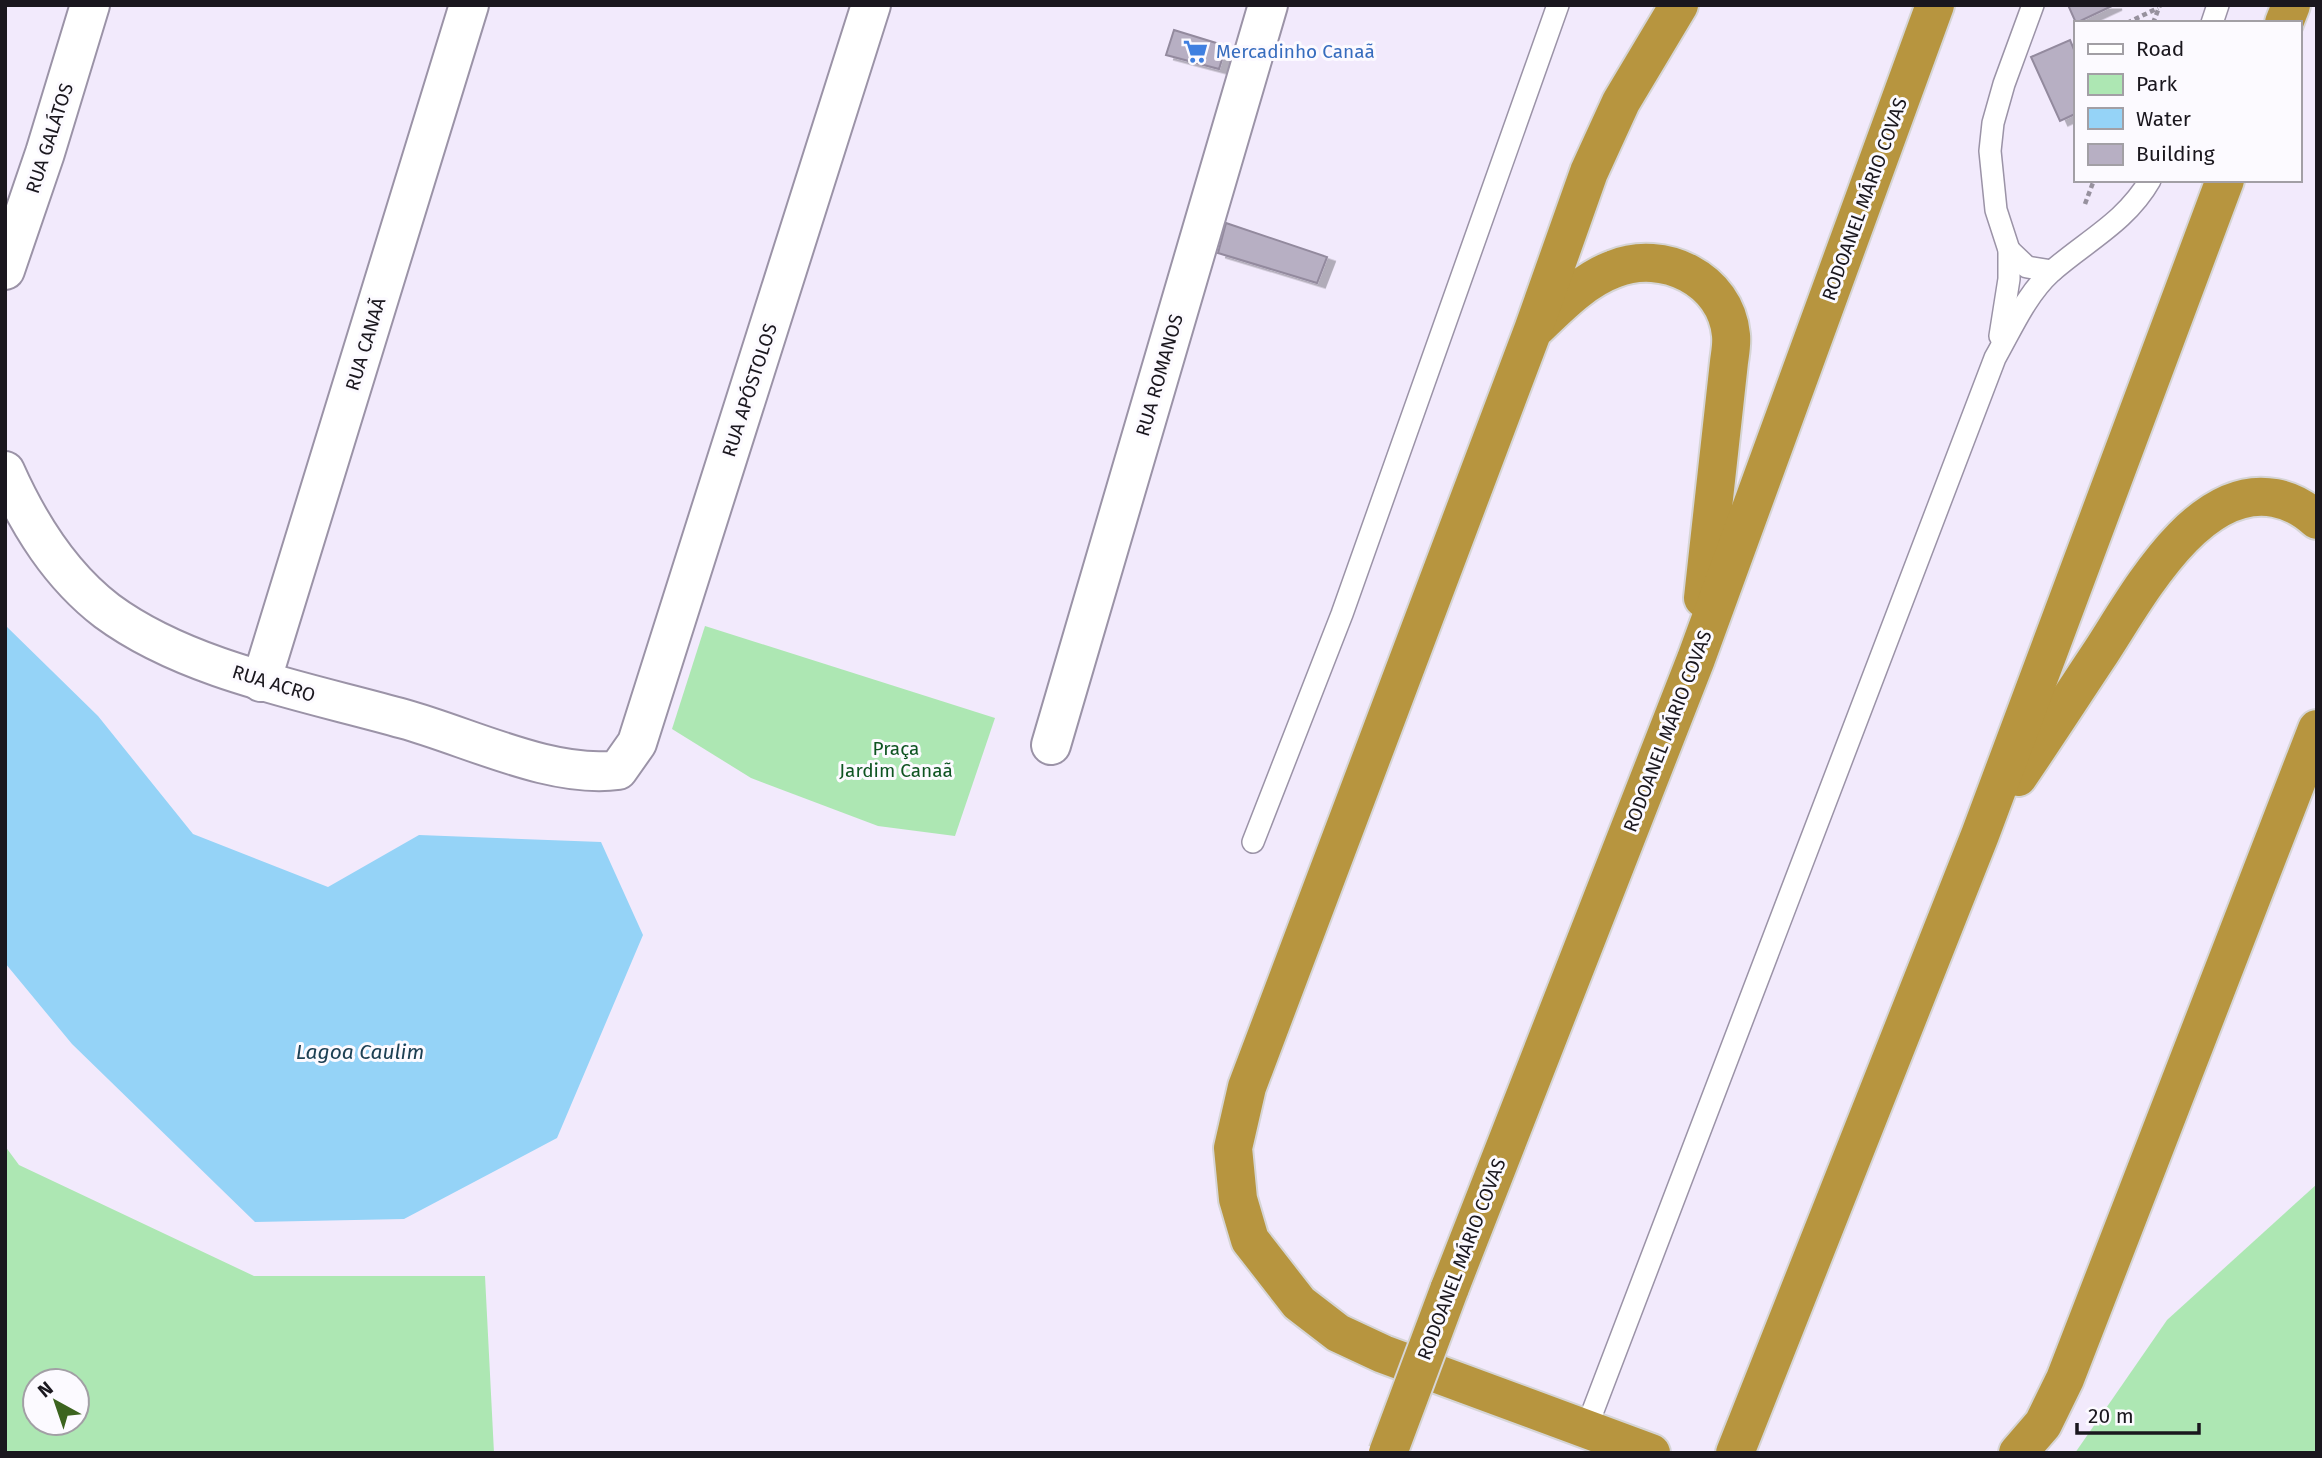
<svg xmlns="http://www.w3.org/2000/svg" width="2322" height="1458" viewBox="0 0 2322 1458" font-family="'Fira Sans',sans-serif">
<defs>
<filter id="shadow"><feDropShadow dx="8" dy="4.5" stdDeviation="0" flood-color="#0004"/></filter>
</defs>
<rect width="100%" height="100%" fill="#f2eafc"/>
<g fill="#ade7b3" fill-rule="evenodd">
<path d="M 705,626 L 995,718 L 955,836 L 878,826 L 751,778 L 672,729 Z"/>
<path d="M 5,1146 L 19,1165 L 254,1276 L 485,1276 L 494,1453 L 5,1453 ZM 35,1381 L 77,1381 L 77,1423 L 35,1423 Z"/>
<path d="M 2317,1184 L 2317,1453 L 2075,1453 L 2167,1320 Z"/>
</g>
<path fill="#95d3f7" d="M 5,625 L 98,716 L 193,834 L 328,887 L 419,835 L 601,842 L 643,935 L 557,1138 L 404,1219 L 255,1222 L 72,1044 L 5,963 Z"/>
<g fill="#b7afc3" stroke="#938a9e" stroke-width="2" filter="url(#shadow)">
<path d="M 2068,5 L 2114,5 L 2076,23 Z"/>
<path d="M 1174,30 L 1226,46 L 1219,69 L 1166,55 Z"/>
<path d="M 2070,40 L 2075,52 L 2075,114 L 2060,121 L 2031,57 Z"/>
<path d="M 1226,223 L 1327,257 L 1317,283 L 1218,253 Z"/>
</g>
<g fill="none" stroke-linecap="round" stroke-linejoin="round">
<defs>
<g id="service">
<path d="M 2212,23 L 2218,5"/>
<path d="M 2009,250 L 2027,267 L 2052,271"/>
<path d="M 2000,336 L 2009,279 L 2009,250 L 1996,210 L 1990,151 L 1993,123 L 2004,84 L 2033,5"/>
<path d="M 1253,842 L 1342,614 L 1558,5"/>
<path d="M 1586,1429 L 1995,358 C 2012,328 2026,295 2051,272 C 2086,241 2126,222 2150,180"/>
</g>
<g id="minor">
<path d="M 5,270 L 45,153 L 90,5"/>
<path d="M 5,471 C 29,525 60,575 107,611 C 188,671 309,692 404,719 C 469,737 552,779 618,770 L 637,743 L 871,5"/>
<path d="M 261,682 L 469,5"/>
<path d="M 1051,745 L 1268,5"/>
</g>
<g id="motorway">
<path d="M 2284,23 L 2291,5"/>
<path d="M 1537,327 C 1560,305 1584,280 1614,269 C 1663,249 1726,279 1731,335 C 1732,344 1730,354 1729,362 L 1703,598"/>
<path d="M 2018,777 C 2046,736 2073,694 2101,652 C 2137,597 2197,483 2275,498 C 2291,501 2305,509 2317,520"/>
<path d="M 1449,1290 L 1696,659 L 1935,5"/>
<path d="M 1651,1453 L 1383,1354 L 1338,1333 L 1299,1303 L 1250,1240 L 1238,1199 L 1233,1148 L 1247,1087 L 1533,330 L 1589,172 L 1621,102 L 1679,5"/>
<path d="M 1735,1453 L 1980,835 L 2225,180"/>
<path d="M 2018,1453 L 2043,1424 L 2065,1379 L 2317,729"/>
</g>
</defs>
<use href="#service" stroke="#9b93a7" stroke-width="24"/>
<use href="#minor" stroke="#9b93a7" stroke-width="42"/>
<use href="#motorway" stroke="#d6d5d6" stroke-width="42"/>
<g stroke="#97919e" stroke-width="4.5" stroke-dasharray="5 3.5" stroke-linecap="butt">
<path d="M 2127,23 L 2158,8"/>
<path d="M 2153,23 L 2160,5"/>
<path d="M 2085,204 L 2094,180"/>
</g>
<use href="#service" stroke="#fff" stroke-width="21"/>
<use href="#minor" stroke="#fff" stroke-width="38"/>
<use href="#motorway" stroke="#b7953f" stroke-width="38"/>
<defs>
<path id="motorway-bridge" d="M 1388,1453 L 1449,1290"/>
</defs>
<use href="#motorway-bridge" stroke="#d6d5d6" stroke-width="42" stroke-linecap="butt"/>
<use href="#motorway-bridge" stroke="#b7953f" stroke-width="38"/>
</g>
<defs>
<symbol id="supermarket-bare" viewBox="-9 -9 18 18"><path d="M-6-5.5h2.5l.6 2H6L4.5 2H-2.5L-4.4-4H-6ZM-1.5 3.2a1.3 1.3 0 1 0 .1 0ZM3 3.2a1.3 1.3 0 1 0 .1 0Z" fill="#3f7fe0" stroke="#fcfaff" stroke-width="2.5" paint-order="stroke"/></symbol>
</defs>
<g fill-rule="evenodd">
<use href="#supermarket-bare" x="1178" y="34" width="35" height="35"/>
</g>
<g text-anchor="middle" stroke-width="6" stroke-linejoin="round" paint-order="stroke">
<g font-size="19" fill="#366cbe" stroke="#fcfaff" text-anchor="start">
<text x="1216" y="58">Mercadinho Canaã</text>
</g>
<g font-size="19" fill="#1a171e" stroke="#fcfaff">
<text transform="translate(49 138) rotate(-72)" y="7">RUA GALÁTOS</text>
<text transform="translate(1864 199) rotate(-70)" y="7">RODOANEL MÁRIO COVAS</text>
<text transform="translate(365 344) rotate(-73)" y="7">RUA CANAÃ</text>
<text transform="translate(1159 375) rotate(-74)" y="7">RUA ROMANOS</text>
<text transform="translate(749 390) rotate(-72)" y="7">RUA APÓSTOLOS</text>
<text transform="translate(274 683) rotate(17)" y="7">RUA ACRO</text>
<text transform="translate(1667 731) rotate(-69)" y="7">RODOANEL MÁRIO COVAS</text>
<text transform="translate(1461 1259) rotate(-69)" y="7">RODOANEL MÁRIO COVAS</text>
</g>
<g font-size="19" fill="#0e5421" stroke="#fcfaff">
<text x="896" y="755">Praça<tspan x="896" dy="22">Jardim Canaã</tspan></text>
</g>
<g font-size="21" font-style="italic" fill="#1d4054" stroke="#fcfaff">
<text x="360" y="1059">Lagoa Caulim</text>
</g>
</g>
<rect width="2322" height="1458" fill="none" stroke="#1a171e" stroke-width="14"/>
<rect x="2074" y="21" width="228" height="161" fill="#fcfaff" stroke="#a29fa5" stroke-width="2"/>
<rect x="2088" y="44" width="35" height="10" fill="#ffffff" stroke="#a29fa5" stroke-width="2"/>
<text x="2136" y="56" font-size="21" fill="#1a171e">Road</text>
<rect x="2088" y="74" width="35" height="21" fill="#ade7b3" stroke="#a29fa5" stroke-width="2"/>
<text x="2136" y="91" font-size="21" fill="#1a171e">Park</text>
<rect x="2088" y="108" width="35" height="21" fill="#95d3f7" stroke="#a29fa5" stroke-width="2"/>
<text x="2136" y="126" font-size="21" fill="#1a171e">Water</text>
<rect x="2088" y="144" width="35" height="21" fill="#b7afc3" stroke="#a29fa5" stroke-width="2"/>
<text x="2136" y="161" font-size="21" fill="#1a171e">Building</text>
<g transform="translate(56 1402) rotate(320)"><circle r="33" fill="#fcfaff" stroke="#a29fa5" stroke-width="2"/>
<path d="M0-5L12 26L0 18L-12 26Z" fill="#3c641f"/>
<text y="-10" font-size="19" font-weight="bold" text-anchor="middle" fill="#1a171e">N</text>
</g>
<path d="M2077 1423v10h122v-10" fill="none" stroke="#1a171e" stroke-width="3.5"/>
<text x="2088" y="1423" font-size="21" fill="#1a171e" stroke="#fcfaff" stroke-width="5" paint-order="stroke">20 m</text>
</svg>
